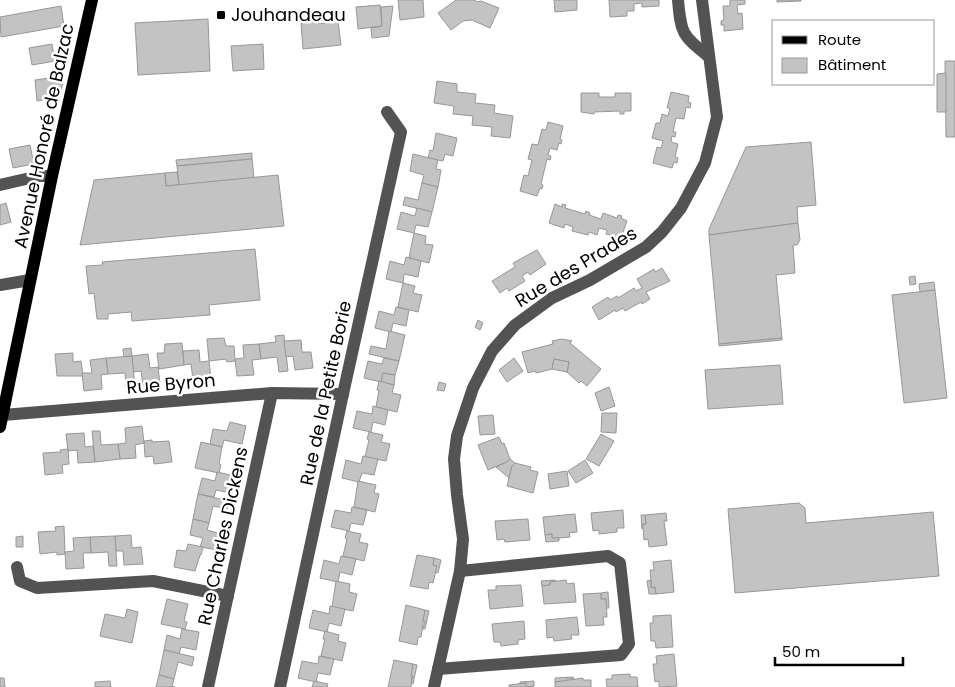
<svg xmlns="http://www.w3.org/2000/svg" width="955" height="687" viewBox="0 0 955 687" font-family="Poppins,sans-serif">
<rect width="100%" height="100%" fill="#fff"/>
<g fill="#c3c3c3" stroke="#979797">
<path d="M 398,0 L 423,0 L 424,17 L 400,20 Z"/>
<path d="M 456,0 L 475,0 L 476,2 L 481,1 L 499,8 L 490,28 L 472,20 L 463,21 L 451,30 L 438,13 Z"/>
<path d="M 554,0 L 577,0 L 577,10 L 555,12 Z"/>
<path d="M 609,0 L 659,0 L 659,6 L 642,7 L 642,3 L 634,4 L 634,11 L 627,11 L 627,16 L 610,17 Z"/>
<path d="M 730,0 L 745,0 L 745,4 L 737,5 L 738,14 L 742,13 L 743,29 L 724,31 L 724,25 L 721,25 L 721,21 L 724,20 L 723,6 L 730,6 Z"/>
<path d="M 777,0 L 801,0 L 801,1 L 777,2 Z"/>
<path d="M 380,5 L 382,26 L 358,29 L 356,7 Z"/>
<path d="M 61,6 L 64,26 L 1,37 L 0,17 Z"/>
<path d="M 393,6 L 389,36 L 372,38 L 371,28 L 382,26 L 381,7 Z"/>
<path d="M 208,19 L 210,71 L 138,75 L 135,23 Z"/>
<path d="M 318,21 L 319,24 L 338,21 L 341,45 L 303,49 L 301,23 Z"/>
<path d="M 52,44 L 55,61 L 32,65 L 29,48 Z"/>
<path d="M 263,44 L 264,69 L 233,71 L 231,46 Z"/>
<path d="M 945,61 L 955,61 L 955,137 L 946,137 Z"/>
<path d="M 946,73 L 946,112 L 937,112 L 937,74 Z"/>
<path d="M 64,76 L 60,97 L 37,101 L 35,80 Z"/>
<path d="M 437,81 L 457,84 L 457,92 L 476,94 L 475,103 L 495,105 L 494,113 L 513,116 L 510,138 L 491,136 L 492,127 L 472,125 L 473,116 L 453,114 L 454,106 L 434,103 Z"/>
<path d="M 671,92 L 689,96 L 688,102 L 691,103 L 690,108 L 686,107 L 684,119 L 676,118 L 673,132 L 676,132 L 675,137 L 672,136 L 671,142 L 678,144 L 675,157 L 678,158 L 677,163 L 674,162 L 672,168 L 653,163 L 657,147 L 661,148 L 663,141 L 652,138 L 656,123 L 660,123 L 662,114 L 668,116 L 670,108 L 667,108 Z"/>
<path d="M 581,93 L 599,93 L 599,97 L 615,97 L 615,93 L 631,93 L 631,111 L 624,111 L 624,114 L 620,114 L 620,111 L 594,112 L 594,114 L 581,112 Z"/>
<path d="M 548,122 L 563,126 L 560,139 L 562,140 L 561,144 L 559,143 L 557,150 L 550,148 L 548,155 L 551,156 L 550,160 L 547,159 L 541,184 L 543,185 L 542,189 L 540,188 L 537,196 L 520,191 L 524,175 L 528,176 L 532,160 L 528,159 L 532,144 L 538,145 L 542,129 L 546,130 Z"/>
<path d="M 436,133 L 457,138 L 453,156 L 445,154 L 443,161 L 428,158 L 430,150 L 433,151 Z"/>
<path d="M 811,142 L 816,205 L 797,207 L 798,223 L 709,235 L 709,229 L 746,147 Z"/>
<path d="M 30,145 L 34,164 L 13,168 L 9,149 Z"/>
<path d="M 252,153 L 252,159 L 177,166 L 176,160 Z"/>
<path d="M 413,154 L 438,160 L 436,169 L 441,170 L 438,187 L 422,183 L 424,175 L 410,171 Z"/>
<path d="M 252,159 L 254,178 L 179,185 L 177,166 Z"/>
<path d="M 177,172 L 179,185 L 166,186 L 165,173 Z"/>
<path d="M 165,173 L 166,186 L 278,175 L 284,226 L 80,245 L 94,180 Z"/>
<path d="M 422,183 L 438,187 L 432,212 L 403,205 L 405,197 L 418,200 Z"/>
<path d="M 6,203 L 11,222 L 0,225 L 0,205 Z"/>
<path d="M 555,204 L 562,207 L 562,204 L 566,205 L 565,208 L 585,214 L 586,211 L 590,213 L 589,215 L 601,219 L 603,213 L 617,218 L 618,215 L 622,216 L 621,218 L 627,221 L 621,238 L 606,234 L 607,230 L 599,228 L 597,235 L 589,232 L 588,235 L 572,231 L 573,227 L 565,224 L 564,228 L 549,223 Z"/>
<path d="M 417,208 L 432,212 L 428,227 L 416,225 L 414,233 L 397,229 L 401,212 L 415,216 Z"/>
<path d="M 798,223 L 800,240 L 797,245 L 793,245 L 795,273 L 776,275 L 782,338 L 719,344 L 709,235 Z"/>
<path d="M 414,233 L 426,236 L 425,244 L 433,245 L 429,263 L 409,258 Z"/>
<path d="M 255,249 L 260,300 L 209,305 L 210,315 L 132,321 L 131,312 L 108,314 L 108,319 L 97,319 L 94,293 L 89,294 L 86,266 L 103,265 L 102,262 Z"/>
<path d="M 537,250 L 546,264 L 530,275 L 528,272 L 522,276 L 525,281 L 509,291 L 507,288 L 500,293 L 492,281 L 515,267 L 513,263 Z"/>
<path d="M 406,257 L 421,261 L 418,277 L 404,274 L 403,283 L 386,279 L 390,261 L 404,265 Z"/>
<path d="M 662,268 L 670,281 L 646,292 L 650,299 L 642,304 L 641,302 L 625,311 L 623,308 L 616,312 L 615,310 L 599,320 L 592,307 L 608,297 L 610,300 L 617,296 L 618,298 L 634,288 L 636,291 L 642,288 L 637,279 L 654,269 L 655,272 Z"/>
<path d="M 915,276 L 916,284 L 910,285 L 909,277 Z"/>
<path d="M 934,282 L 935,290 L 920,292 L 919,284 Z"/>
<path d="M 403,283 L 415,286 L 413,293 L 422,295 L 418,312 L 398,307 Z"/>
<path d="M 935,290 L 947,398 L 904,403 L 892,295 Z"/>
<path d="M 396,307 L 409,310 L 406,326 L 393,323 L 391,332 L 375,328 L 379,311 L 394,315 Z"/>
<path d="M 478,320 L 483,323 L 480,330 L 475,327 Z"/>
<path d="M 389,331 L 405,335 L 399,361 L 369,354 L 371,346 L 386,349 Z"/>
<path d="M 284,335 L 288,371 L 279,372 L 277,357 L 261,359 L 259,344 L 276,342 L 275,336 Z"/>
<path d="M 224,338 L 226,346 L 234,346 L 235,361 L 227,362 L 226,359 L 209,361 L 207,339 Z"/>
<path d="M 782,338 L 782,340 L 719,346 L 719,344 Z"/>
<path d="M 562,339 L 572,341 L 570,343 L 601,369 L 587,386 L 581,381 L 579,383 L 567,372 L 569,362 L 554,359 L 552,369 L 536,373 L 535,371 L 528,373 L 522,352 L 553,344 L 552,341 Z"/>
<path d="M 301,340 L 302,352 L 311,352 L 313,368 L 295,370 L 293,356 L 286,357 L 284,341 Z"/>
<path d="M 182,343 L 184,365 L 159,369 L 157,353 L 164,353 L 165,344 Z"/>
<path d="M 259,344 L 261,359 L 252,360 L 254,375 L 237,376 L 235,359 L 244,358 L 243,345 Z"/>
<path d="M 131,348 L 132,356 L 124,357 L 123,349 Z"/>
<path d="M 199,350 L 200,362 L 209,361 L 211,379 L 193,380 L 191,364 L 184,365 L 183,351 Z"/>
<path d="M 73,353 L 73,362 L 81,361 L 83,376 L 57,376 L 55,354 Z"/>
<path d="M 148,354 L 150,368 L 158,367 L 160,384 L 143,386 L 141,371 L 133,372 L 132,356 Z"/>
<path d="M 132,356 L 135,386 L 126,387 L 125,373 L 108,374 L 106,358 Z"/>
<path d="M 106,358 L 108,374 L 101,375 L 102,389 L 84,391 L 82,373 L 92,373 L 90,360 Z"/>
<path d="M 384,358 L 399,361 L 395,375 L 383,373 L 381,382 L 364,378 L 368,361 L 382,364 Z"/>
<path d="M 514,358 L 523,371 L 507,382 L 499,370 Z"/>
<path d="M 554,359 L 569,362 L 567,372 L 552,369 Z"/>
<path d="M 780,365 L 783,404 L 708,409 L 705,370 Z"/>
<path d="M 383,373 L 395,375 L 394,385 L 381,382 Z"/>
<path d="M 379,381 L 394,385 L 392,393 L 401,395 L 397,412 L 376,407 L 379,390 L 377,390 Z"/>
<path d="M 439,382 L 446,384 L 444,391 L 437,390 Z"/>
<path d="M 609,387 L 615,406 L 601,411 L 595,393 Z"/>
<path d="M 373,406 L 388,410 L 385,425 L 373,422 L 371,432 L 353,428 L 357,411 L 372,414 Z"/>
<path d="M 602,413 L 617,413 L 616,433 L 601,432 Z"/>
<path d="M 493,415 L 495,434 L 480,435 L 478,416 Z"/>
<path d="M 230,422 L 246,426 L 242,444 L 224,440 L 222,447 L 210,444 L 213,429 L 227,431 Z"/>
<path d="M 142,426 L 144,443 L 135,445 L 136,458 L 120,459 L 118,444 L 126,443 L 125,428 Z"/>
<path d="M 92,431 L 100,431 L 101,445 L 118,444 L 120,459 L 95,462 Z"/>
<path d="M 369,432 L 383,435 L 381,442 L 390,444 L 386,461 L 365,457 L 369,440 L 367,439 Z"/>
<path d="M 84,433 L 85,447 L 93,446 L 95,462 L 78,463 L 77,450 L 68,451 L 66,434 Z"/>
<path d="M 601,434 L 614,441 L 599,466 L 586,459 Z"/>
<path d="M 499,437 L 502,444 L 504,443 L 510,459 L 507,462 L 488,470 L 478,445 Z"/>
<path d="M 152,440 L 152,442 L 169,441 L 172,462 L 154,464 L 153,456 L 145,457 L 144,441 Z"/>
<path d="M 201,442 L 222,447 L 219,464 L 221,465 L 219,473 L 195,468 Z"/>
<path d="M 68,449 L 69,464 L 62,465 L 63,473 L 45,475 L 43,453 L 61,452 L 60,450 Z"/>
<path d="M 363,456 L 378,459 L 374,475 L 362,473 L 359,482 L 342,478 L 346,460 L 361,464 Z"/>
<path d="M 510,459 L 515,463 L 512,466 L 509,478 L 496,467 L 507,462 Z"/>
<path d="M 585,460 L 593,473 L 576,483 L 568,471 Z"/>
<path d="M 515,463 L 531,467 L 530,470 L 538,472 L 533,493 L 507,486 L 512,466 Z"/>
<path d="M 567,471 L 569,486 L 550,489 L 548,474 Z"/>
<path d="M 217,472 L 235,476 L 231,493 L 216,490 L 214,497 L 198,494 L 202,478 L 215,481 Z"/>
<path d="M 358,481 L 376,485 L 374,493 L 379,494 L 375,512 L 354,507 Z"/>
<path d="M 198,494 L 229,501 L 227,509 L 213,506 L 209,523 L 193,519 Z"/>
<path d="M 799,503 L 805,508 L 806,523 L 933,512 L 939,576 L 735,593 L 728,509 Z"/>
<path d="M 352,507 L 367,510 L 363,525 L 351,523 L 349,531 L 331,527 L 335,510 L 351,513 Z"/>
<path d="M 623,510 L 624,528 L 617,528 L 617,532 L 599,534 L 599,530 L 593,531 L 591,513 Z"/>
<path d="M 666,513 L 667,521 L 664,521 L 667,545 L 649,547 L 648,539 L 644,540 L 643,529 L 643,524 L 646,524 L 645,515 Z"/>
<path d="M 575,514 L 577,532 L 569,533 L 570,537 L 559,538 L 552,538 L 552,534 L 545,535 L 543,517 Z"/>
<path d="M 641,515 L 645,515 L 646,524 L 643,524 L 642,529 Z"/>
<path d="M 193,519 L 209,523 L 207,530 L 222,534 L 218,550 L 200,547 L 203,538 L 190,535 Z"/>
<path d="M 528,519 L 530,540 L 505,542 L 504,539 L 497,540 L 495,521 Z"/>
<path d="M 64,526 L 65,554 L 57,555 L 57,552 L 40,554 L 38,532 L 56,531 L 55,527 Z"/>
<path d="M 347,531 L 361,534 L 359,542 L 368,544 L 364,561 L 343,556 L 347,539 L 345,538 Z"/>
<path d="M 552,534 L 552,538 L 559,538 L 559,541 L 546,542 L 545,535 Z"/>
<path d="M 131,535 L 132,548 L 141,547 L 143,564 L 124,565 L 123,551 L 116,551 L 115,536 Z"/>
<path d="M 23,536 L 23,547 L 16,547 L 16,537 Z"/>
<path d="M 115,536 L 117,566 L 109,566 L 108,552 L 91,553 L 90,537 Z"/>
<path d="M 90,537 L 91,553 L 83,553 L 84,568 L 66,569 L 65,552 L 74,551 L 73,538 Z"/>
<path d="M 188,544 L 203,547 L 201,555 L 200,555 L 195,571 L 174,567 L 177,550 L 186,551 Z"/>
<path d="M 417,555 L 434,558 L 433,565 L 437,566 L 433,583 L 429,582 L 428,589 L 410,586 Z"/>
<path d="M 341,556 L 356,559 L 352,575 L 340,572 L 338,582 L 320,578 L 324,560 L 339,564 Z"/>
<path d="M 434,558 L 441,560 L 438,573 L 435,572 L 437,566 L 433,565 Z"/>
<path d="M 671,560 L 674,592 L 656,594 L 655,587 L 651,588 L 651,580 L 650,570 L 654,570 L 653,562 Z"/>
<path d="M 555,580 L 556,581 L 550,582 L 550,585 L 542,586 L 541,581 Z"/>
<path d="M 566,580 L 567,584 L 574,583 L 576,602 L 544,604 L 542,586 L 550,585 L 550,582 Z"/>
<path d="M 651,580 L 651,588 L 655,587 L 656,594 L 649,594 L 647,581 Z"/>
<path d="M 336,581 L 350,584 L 349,592 L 357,594 L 353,611 L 332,607 Z"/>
<path d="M 521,585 L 523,606 L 490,609 L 488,590 L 496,590 L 496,586 Z"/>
<path d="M 608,592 L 609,608 L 606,608 L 606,599 L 601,599 L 601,593 Z"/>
<path d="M 601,593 L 601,599 L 606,599 L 607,617 L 603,617 L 604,625 L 586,626 L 583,594 Z"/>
<path d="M 167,599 L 188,604 L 184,621 L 187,622 L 185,629 L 161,624 Z"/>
<path d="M 406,605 L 425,610 L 421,637 L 418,637 L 417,645 L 399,641 Z"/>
<path d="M 330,606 L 345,609 L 341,626 L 329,623 L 327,632 L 309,628 L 313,610 L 329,614 Z"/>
<path d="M 127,609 L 138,612 L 132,643 L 100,636 L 105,614 L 125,618 Z"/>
<path d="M 425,610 L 429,611 L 425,629 L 423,629 L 425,621 L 423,621 Z"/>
<path d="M 671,615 L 673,647 L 656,648 L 655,641 L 651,641 L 650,623 L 653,623 L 653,616 Z"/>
<path d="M 577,617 L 579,635 L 571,635 L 572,639 L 554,641 L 553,637 L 547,638 L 546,620 Z"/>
<path d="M 524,621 L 525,639 L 518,640 L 518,644 L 501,646 L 500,642 L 494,642 L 492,624 Z"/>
<path d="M 182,629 L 199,632 L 196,650 L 181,647 L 179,654 L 164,650 L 167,635 L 180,639 Z"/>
<path d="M 325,631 L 339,635 L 338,641 L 346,643 L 342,661 L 321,656 L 325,639 L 323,639 Z"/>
<path d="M 164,650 L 194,657 L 192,666 L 178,662 L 174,679 L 159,675 Z"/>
<path d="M 674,654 L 677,686 L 659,687 L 659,681 L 655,682 L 653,664 L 657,664 L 656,656 Z"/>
<path d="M 319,656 L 334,659 L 330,675 L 318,673 L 316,682 L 298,678 L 302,661 L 318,664 Z"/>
<path d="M 394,660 L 413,664 L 411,687 L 388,687 Z"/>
<path d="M 413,664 L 417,665 L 413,684 L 411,683 L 413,676 L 411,676 Z"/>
<path d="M 630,674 L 630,677 L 637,677 L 638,687 L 607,687 L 606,679 L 612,679 L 612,675 Z"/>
<path d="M 159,675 L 174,679 L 172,686 L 175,687 L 156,687 Z"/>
<path d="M 573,677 L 574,679 L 566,679 L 566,681 L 555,682 L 555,678 Z"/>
<path d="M 0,678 L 4,678 L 5,687 L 0,687 Z"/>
<path d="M 583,678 L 583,680 L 591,680 L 591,687 L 555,687 L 555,682 Z"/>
<path d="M 110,681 L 111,687 L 95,687 L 95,682 Z"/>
<path d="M 314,681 L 328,684 L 327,687 L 312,687 Z"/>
<path d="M 534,681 L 534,686 L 526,687 L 526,683 L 520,684 L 520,682 Z"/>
<path d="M 526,683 L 526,687 L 534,687 L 509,687 L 509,685 Z"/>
</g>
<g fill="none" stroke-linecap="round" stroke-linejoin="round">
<g stroke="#535353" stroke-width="12">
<path d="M 678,0 C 681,34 682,35 708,56"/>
<path d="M 0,185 L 39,176 L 52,176"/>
<path d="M 0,285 L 30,280"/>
<path d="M 3,415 L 272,393 L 343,394"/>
<path d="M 17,567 L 20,581 L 37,588 L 153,581 L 228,596"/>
<path d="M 438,669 L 621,655 L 629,644 L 620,563 L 608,556 L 460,571"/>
<path d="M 208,687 L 272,393"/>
<path d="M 280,687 L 343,394 L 401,132 L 387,112"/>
<path d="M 434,687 L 460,571 L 463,539 L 457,495 L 454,459 L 457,436 L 473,388 L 492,351 L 515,325 L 552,298 L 590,280 L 646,247 L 662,232 L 681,208 L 705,163 L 717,117 L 702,0"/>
</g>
<path stroke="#000" stroke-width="12" d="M 0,427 L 52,176 L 92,0"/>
</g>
<rect fill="#000" stroke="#fff" stroke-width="2" x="216" y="10" width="10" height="10" rx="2.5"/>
<g text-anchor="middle" stroke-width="5" stroke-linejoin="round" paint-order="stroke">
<g font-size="18" fill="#000" stroke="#fff" text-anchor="start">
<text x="231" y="21">Jouhandeau</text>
</g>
<g font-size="18" fill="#000" stroke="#fff">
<text transform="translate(44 136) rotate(-78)" y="6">Avenue Honoré de Balzac</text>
<text transform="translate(576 267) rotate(-31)" y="6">Rue des Prades</text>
<text transform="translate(171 384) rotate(-5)" y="6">Rue Byron</text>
<text transform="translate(326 393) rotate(-78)" y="6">Rue de la Petite Borie</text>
<text transform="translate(223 536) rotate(-78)" y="6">Rue Charles Dickens</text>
</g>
</g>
<rect x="772" y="20" width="162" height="65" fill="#ffffff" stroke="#999999"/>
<rect x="782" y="36" width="25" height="8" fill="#000000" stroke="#999999"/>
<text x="818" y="45" font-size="15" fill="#000000">Route</text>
<rect x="782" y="58" width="25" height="15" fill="#c3c3c3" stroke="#999999"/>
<text x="818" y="70" font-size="15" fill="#000000">Bâtiment</text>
<path d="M775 657v8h128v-8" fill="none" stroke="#000000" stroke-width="2.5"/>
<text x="782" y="657" font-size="15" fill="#000000" stroke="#ffffff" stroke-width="4" paint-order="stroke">50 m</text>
</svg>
